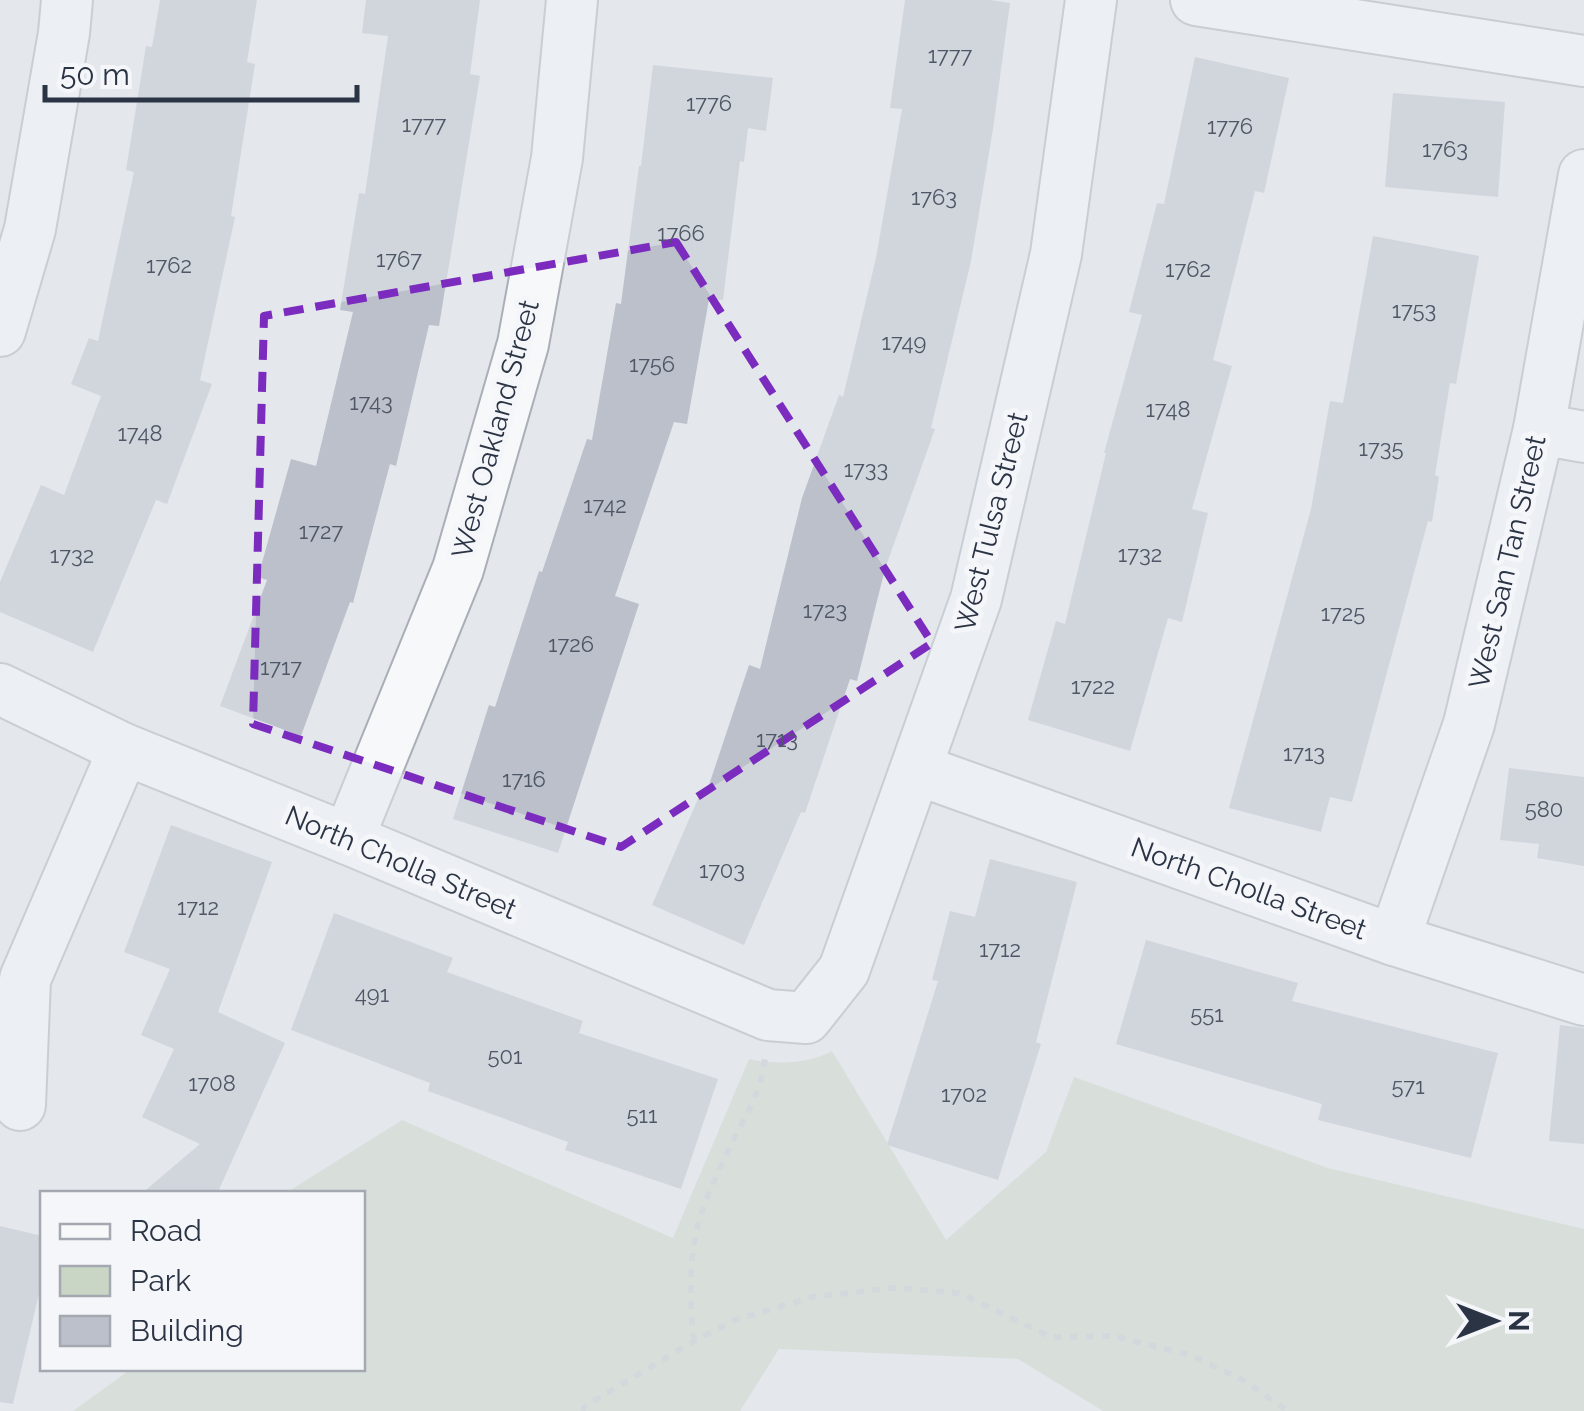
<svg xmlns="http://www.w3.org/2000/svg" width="1584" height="1411" viewBox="0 0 1584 1411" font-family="Raleway,sans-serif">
<rect width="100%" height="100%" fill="#e4e7ec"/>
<path fill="#c9d6c5" d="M 832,1051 L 946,1240 L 1046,1152 L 1074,1077 L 1328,1168 L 1584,1229 L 1584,1411 L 1103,1411 L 1018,1359 L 779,1349 L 740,1411 L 73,1411 L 131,1369 L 362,1368 L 362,1194 L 290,1193 L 292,1189 L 402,1120 L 673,1238 L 749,1059 C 774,1065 809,1064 832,1051 Z"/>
<g fill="#bbc0ca">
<path d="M 160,0 L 257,0 L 247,62 L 255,64 L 231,216 L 235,217 L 200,380 L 212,384 L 167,504 L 156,500 L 93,652 L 0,612 L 0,582 L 41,485 L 64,495 L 101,396 L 71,384 L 89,338 L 98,341 L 134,172 L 126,170 L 146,46 L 152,47 Z"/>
<path d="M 366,0 L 480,0 L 470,74 L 480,76 L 439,326 L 429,325 L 396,466 L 390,464 L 353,603 L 350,602 L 301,736 L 220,706 L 267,580 L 258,577 L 291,459 L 316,466 L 353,312 L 340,310 L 359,193 L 365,194 L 388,36 L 362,33 Z"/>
<path d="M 905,0 L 991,0 L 1010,3 L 993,129 L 971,261 L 931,428 L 935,429 L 885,569 L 857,681 L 850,679 L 805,813 L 801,812 L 744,945 L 652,905 L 700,794 L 705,797 L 749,665 L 760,669 L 802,498 L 839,395 L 843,397 L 876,258 L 902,109 L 890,108 Z"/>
<path d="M 1195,57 L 1289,78 L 1264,193 L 1255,191 L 1213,360 L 1232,366 L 1192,509 L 1208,513 L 1182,622 L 1168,618 L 1130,751 L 1028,720 L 1056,621 L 1065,624 L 1106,453 L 1104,453 L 1142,315 L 1129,312 L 1157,203 L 1164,204 Z"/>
<path d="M 653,65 L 773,78 L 766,131 L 748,128 L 744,162 L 740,161 L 723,300 L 709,299 L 687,424 L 674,422 L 615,596 L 639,604 L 558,853 L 453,819 L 489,705 L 495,707 L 539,571 L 542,572 L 587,439 L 592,440 L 616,303 L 621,304 L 639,166 L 641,166 Z"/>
<path d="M 1393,93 L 1505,102 L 1498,197 L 1385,187 Z"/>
<path d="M 1373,236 L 1479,256 L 1456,384 L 1450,383 L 1435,475 L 1439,477 L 1432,522 L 1428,521 L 1352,802 L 1330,797 L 1321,832 L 1229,808 L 1311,509 L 1330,401 L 1343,403 Z"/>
<path d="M 1509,768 L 1584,777 L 1584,866 L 1537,858 L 1539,844 L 1500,840 Z"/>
<path d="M 171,825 L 272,862 L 218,1012 L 285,1043 L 217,1194 L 141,1194 L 200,1144 L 142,1117 L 174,1049 L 141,1035 L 170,969 L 124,952 Z"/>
<path d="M 990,859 L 1077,882 L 1036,1042 L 1041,1044 L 998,1180 L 887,1145 L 938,981 L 932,980 L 950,911 L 975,917 Z"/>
<path d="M 334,913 L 453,958 L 447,972 L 583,1021 L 579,1033 L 718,1079 L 681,1189 L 565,1150 L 568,1142 L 428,1091 L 430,1083 L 291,1030 Z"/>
<path d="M 1146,940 L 1298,983 L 1292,1001 L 1498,1053 L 1471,1158 L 1318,1120 L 1322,1104 L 1116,1044 Z"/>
<path d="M 1560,1025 L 1584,1028 L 1584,1144 L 1549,1141 Z"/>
<path d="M 0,1226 L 42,1236 L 42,1281 L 13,1404 L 0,1402 Z"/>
</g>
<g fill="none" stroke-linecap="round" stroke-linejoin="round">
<defs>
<g id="minor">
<path d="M 1196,0 L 1584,61"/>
<path d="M 0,331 L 30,229 L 64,33 L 67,0"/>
<path d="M 1539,429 L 1584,437"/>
<path d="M 0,689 L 124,749 L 348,839 L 768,1015 L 806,1018 L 844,970 L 976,599 L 1056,254 L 1091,0"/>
<path d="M 916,769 L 1394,940 L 1584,1000"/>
<path d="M 348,839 L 458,569 L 523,344 L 557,158 L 572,0"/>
<path d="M 1394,940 L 1469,724 L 1539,429 L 1584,175"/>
<path d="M 20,1105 L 25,979 L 124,749"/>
</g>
</defs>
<use href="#minor" stroke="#a9aeb7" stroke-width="54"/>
<g stroke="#c2c5cb" stroke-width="6" stroke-dasharray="8 8" stroke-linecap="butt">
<path d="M 694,1341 C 690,1310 689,1270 695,1239 C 700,1208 715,1180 728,1151 C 743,1119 762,1093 765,1057"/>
<path d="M 581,1411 L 587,1405 L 694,1341 L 735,1320 L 812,1297 L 894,1288 L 959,1293 L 1051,1337 L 1113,1336 L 1190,1355 L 1243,1380 L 1288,1411"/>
</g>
<use href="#minor" stroke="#f7f8fa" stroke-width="50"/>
</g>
<path d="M0 0H1584V1411H0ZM 676,242 L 932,643 L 621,847 L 253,724 L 264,316 Z" fill="#e4e7ec" fill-opacity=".55" fill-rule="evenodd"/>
<path fill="none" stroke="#7b2cbf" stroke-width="8" stroke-dasharray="20 12" stroke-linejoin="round" d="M 676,242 L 932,643 L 621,847 L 253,724 L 264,316 Z"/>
<g text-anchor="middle" stroke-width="10" stroke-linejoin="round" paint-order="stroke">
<g font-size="22" fill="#4f5766">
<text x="950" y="63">1777</text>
<text x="709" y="111">1776</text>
<text x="424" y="132">1777</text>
<text x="1230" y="134">1776</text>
<text x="1445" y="157">1763</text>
<text x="934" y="205">1763</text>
<text x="681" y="241">1766</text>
<text x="399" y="267">1767</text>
<text x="169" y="273">1762</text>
<text x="1188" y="277">1762</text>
<text x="1414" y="318">1753</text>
<text x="904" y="350">1749</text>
<text x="652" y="372">1756</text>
<text x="371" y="410">1743</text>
<text x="1168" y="417">1748</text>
<text x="140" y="441">1748</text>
<text x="1381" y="456">1735</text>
<text x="866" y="477">1733</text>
<text x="605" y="513">1742</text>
<text x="321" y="539">1727</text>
<text x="1140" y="562">1732</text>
<text x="72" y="563">1732</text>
<text x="825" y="618">1723</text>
<text x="1343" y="621">1725</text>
<text x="571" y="652">1726</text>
<text x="281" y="675">1717</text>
<text x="1093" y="694">1722</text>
<text x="777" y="747">1713</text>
<text x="1304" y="761">1713</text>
<text x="524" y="787">1716</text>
<text x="1544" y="817">580</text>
<text x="722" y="878">1703</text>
<text x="198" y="915">1712</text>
<text x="1000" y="957">1712</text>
<text x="372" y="1002">491</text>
<text x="1207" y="1022">551</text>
<text x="505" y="1064">501</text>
<text x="212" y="1091">1708</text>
<text x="1408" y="1094">571</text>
<text x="964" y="1102">1702</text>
<text x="642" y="1123">511</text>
</g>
<g font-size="28" fill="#2b3445" stroke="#f4f6f9">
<text transform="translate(495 429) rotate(-75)" y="10">West Oakland Street</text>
<text transform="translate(991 522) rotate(-76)" y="10">West Tulsa Street</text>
<text transform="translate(1507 562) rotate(-77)" y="10">West San Tan Street</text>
<text transform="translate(401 862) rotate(23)" y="10">North Cholla Street</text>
<text transform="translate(1249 888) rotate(20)" y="10">North Cholla Street</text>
</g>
</g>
<rect x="40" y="1191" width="325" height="180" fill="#f4f6f9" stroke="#a4a8b1" stroke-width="2.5"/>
<rect x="60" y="1224" width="50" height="15" fill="#f7f8fa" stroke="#a4a8b1" stroke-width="2.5"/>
<text x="130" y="1241" font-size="30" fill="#2b3445">Road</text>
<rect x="60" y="1266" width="50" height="30" fill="#c9d6c5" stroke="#a4a8b1" stroke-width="2.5"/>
<text x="130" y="1291" font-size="30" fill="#2b3445">Park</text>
<rect x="60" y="1316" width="50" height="30" fill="#bbc0ca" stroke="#a4a8b1" stroke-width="2.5"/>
<text x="130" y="1341" font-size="30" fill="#2b3445">Building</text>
<g transform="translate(1494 1321) rotate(90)" stroke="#f4f6f9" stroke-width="8" paint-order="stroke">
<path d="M0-8L18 38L0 25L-18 38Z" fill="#2b3445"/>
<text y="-15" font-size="28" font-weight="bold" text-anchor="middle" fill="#2b3445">N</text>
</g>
<path d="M45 85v15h312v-15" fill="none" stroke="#2b3445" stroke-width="5"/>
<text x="60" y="85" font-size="30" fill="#2b3445" stroke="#f4f6f9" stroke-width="8" paint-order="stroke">50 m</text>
</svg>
